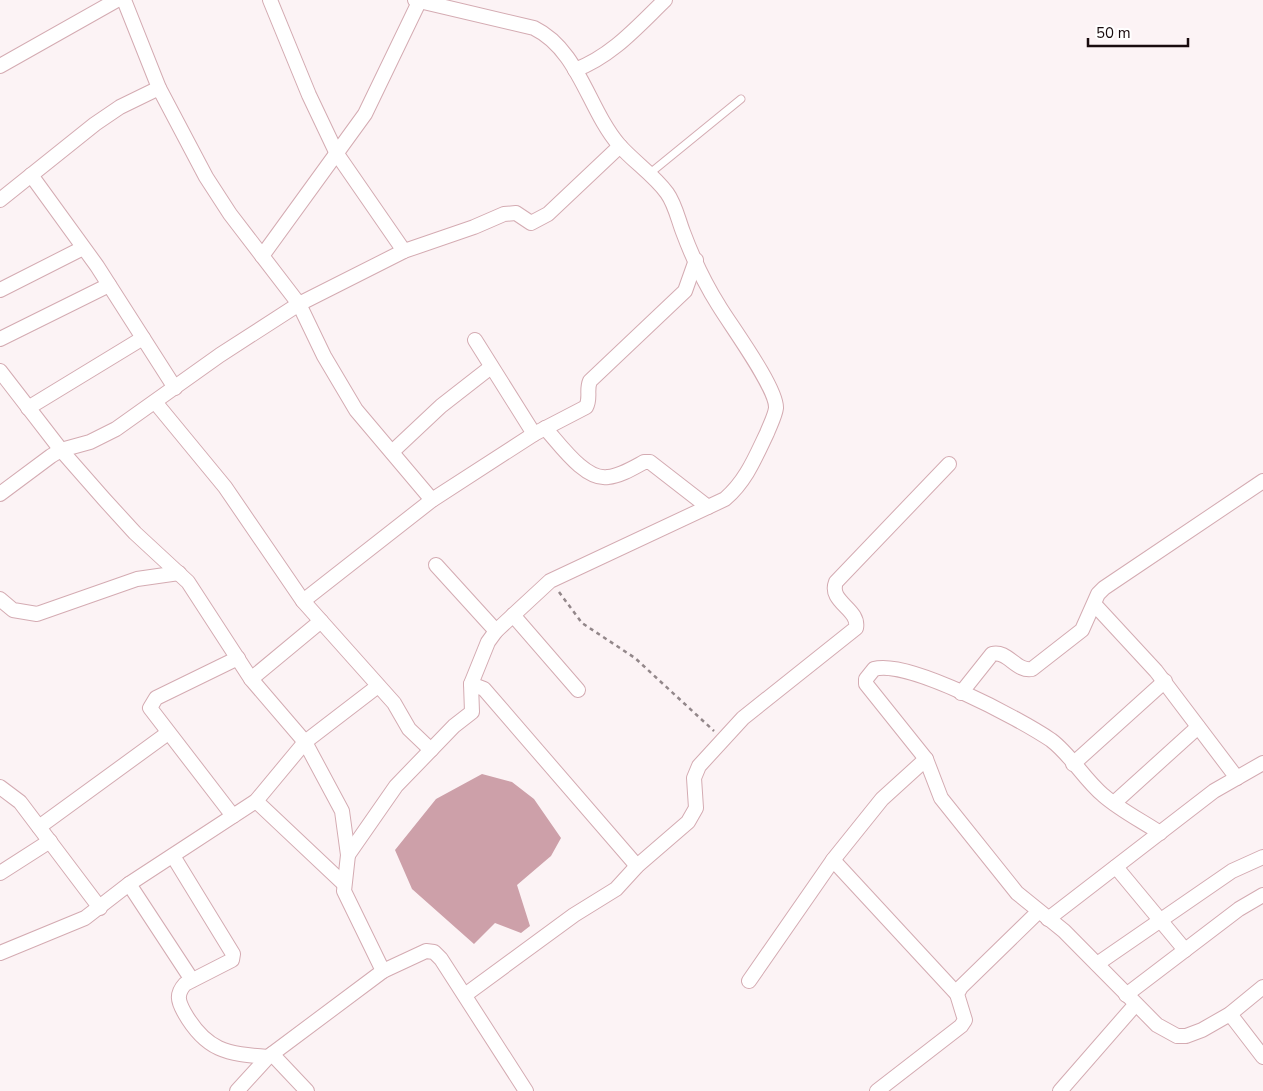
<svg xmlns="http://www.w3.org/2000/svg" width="1263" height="1091" viewBox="0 0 1263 1091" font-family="'Nunito Sans',sans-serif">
<rect width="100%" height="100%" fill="#fcf3f5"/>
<path fill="#cda0a9" d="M 482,774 L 512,782 L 534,799 L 561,838 L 551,856 L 517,885 L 530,926 L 521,933 L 495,923 L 474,944 L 412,889 L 395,850 L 436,799 Z"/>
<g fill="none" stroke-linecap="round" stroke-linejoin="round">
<defs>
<path id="lane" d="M 649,174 L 741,99"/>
<g id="street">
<path d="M 124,0 L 159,88 L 206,177 L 230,214 L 299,304 L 324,356 L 356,410 L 432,500"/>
<path d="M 270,0 L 309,95 L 337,154 L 404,251"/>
<path d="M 0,66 L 117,0"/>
<path d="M 575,70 C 612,56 637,27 665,0"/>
<path d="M 31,175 L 97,266 L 175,388"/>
<path d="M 0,200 L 95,124 L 120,107 L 159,88"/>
<path d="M 262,256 L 365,114 L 420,0"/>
<path d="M 0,290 L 83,248"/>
<path d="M 0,339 L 109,285"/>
<path d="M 475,340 L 534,434"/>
<path d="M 0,371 L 61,450 L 104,499 L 135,533 L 188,582 L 251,679 L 305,742 L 342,811 L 348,855 L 344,891 L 383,971"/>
<path d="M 155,402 L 225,487 L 303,601 L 394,703 L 409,729 L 431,750"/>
<path d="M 28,408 L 143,338"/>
<path d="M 545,428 C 559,443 585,481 608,477 C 620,476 633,468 644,462 L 650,462 L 708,507"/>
<path d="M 392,452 L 441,406 L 491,367"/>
<path d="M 0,494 L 51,456 L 61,450 L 90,442 L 116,429 L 220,355 L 299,304 L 404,251 L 474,227 L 504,214 L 516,213 L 531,223 L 548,214 L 620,146"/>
<path d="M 436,565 L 496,631"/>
<path d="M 0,599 L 13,610 L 37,614 L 137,579 L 179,573"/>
<path d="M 303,601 L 432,500 L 534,434 L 586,407 C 591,398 586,390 590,381 L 685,291 L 696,260"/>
<path d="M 1095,605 L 1156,671 L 1237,778"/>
<path d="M 513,615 L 578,690"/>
<path d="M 251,679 L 321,621"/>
<path d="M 471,684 L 484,689 L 637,866"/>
<path d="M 961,693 L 992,654 C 1008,650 1016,672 1032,669 L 1082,630 L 1098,594 L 1104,588 L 1263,481"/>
<path d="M 1073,764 L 1165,681"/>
<path d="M 0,787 L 20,802 L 100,908"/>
<path d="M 256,801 L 344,884"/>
<path d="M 1114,803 L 1198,727"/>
<path d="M 233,816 L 150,708 L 156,698 L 238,658"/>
<path d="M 39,827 L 168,733"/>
<path d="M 1160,833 C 1142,821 1120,810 1103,795 C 1084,779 1071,755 1051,740 C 1020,719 908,659 874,669 L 866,679 L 866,684 L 926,759 L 941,798 L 1017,893 L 1064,931 L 1157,1025 L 1177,1036 L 1186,1036 L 1202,1030 L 1230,1014 L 1263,987"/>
<path d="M 348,855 L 396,786 L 454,726 L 472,712 L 471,684 L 488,642 L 496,631 L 550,581 L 725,499 C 746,481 755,458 767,433 C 770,425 775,416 776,408 C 777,388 731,326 719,306 C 705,284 692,256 683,232 C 678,219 675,204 667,193 C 654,175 634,162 619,145 C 588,109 579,50 534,28 L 415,0"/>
<path d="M 173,856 L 233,954 L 232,960 L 185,984 C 176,994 178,1001 184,1012 C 206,1051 227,1054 268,1057"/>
<path d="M 833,860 L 957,994"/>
<path d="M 1116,867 L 1185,950"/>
<path d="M 0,873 L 50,841"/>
<path d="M 129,884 L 192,980"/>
<path d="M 1048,919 L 1214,791 L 1263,763"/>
<path d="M 0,953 L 85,918 L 129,884 L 256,801 L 305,742 L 378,686"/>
<path d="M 1097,964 L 1232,871 L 1263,857"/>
<path d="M 749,981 L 833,860 L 882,799 L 926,759"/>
<path d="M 465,995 L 574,915 L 616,889 L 637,866 L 688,822 L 696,808 L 694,778 L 699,766 L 743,718 L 856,628 C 860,609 828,602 836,582 L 949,464"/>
<path d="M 1126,995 L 1239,909 L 1263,895"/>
<path d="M 1230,1014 L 1263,1057"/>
<path d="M 272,1054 L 307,1091"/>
<path d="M 237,1091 L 268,1057 L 383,971 L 426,951 L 434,952 L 441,959 L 526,1091"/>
<path d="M 877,1091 L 961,1026 L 965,1020 L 957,994 L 961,987 L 1038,912"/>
<path d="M 1060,1091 L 1135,1005"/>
</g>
</defs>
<use href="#lane" stroke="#d4abb2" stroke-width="9"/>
<use href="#street" stroke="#d4abb2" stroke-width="16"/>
<path stroke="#93878a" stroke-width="2.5" stroke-dasharray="4 4" stroke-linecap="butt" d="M 559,592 L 582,623 L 635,658 L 714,731"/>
<use href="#lane" stroke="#fff" stroke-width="7"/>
<use href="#street" stroke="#fff" stroke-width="14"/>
</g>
<path d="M1088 38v8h100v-8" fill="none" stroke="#190b0e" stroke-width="2.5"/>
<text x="1096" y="38" font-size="15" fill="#190b0e" stroke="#ffffff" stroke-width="4" paint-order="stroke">50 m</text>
</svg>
